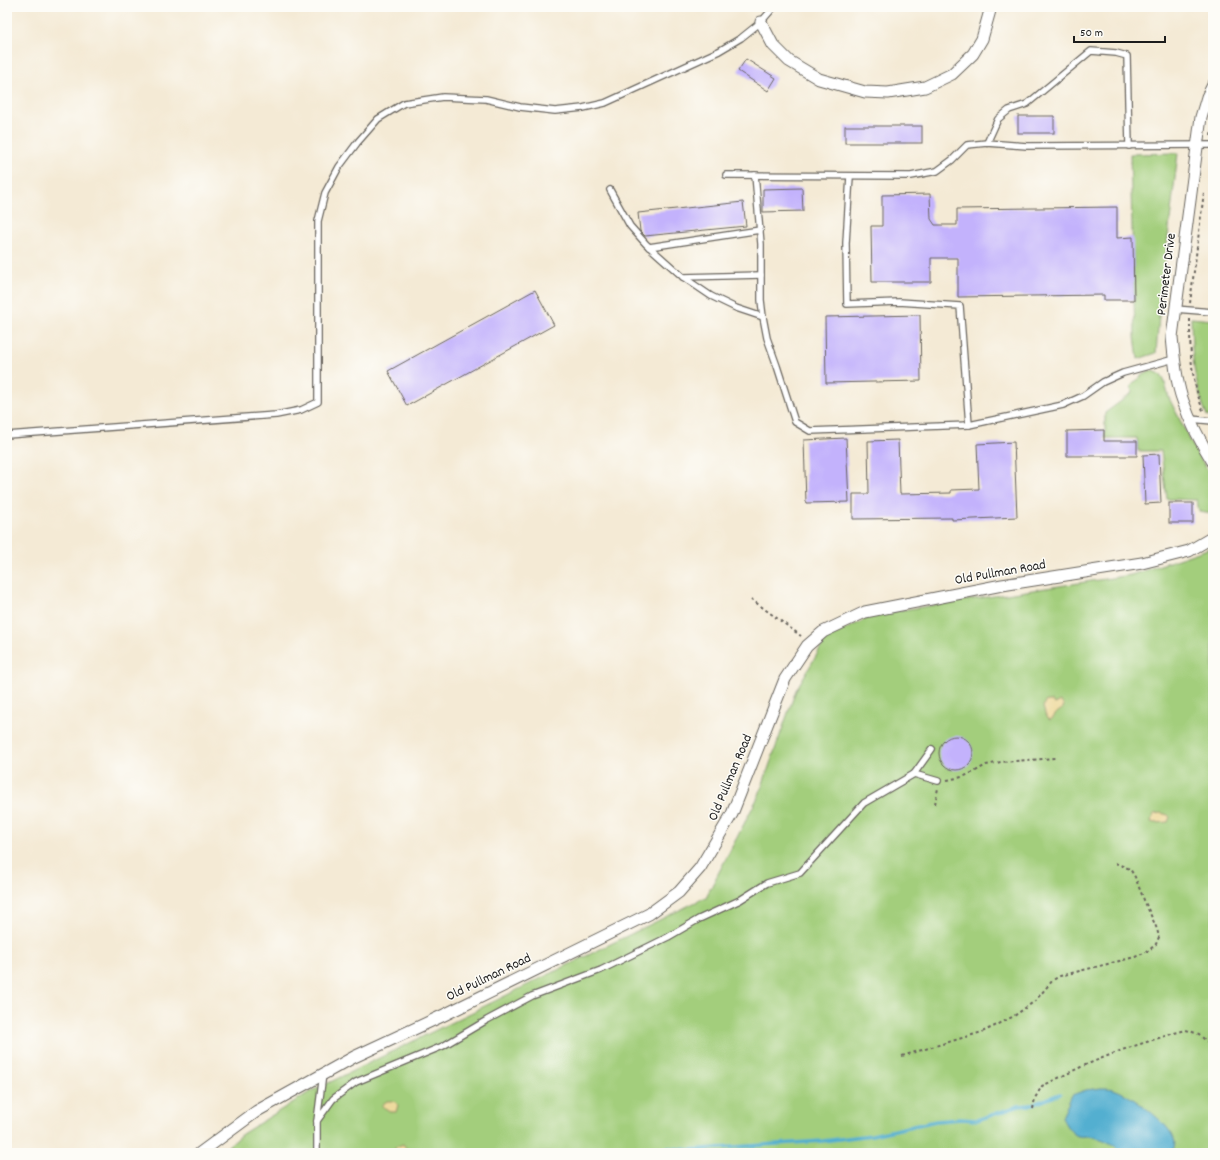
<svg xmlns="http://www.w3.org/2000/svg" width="1220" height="1160" viewBox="0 0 1220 1160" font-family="Dekko,sans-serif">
<rect width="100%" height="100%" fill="#fdfcf7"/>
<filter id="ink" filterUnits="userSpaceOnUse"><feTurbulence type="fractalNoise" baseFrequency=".025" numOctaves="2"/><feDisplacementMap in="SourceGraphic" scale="8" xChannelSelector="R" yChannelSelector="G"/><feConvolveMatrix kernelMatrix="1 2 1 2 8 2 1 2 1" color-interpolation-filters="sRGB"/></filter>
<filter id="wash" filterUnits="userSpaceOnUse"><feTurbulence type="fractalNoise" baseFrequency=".012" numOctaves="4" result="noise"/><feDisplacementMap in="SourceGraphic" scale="16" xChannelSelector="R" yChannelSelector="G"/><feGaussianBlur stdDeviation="0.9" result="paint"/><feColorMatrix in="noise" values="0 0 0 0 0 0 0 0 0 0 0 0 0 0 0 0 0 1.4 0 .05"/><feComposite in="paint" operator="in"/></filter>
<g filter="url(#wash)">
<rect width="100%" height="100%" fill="#f4ead5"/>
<g fill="#a3ce7b" stroke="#60754c">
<path d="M 1178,153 L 1160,304 L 1156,353 L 1138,359 L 1135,336 L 1130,154 Z"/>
<path d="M 1191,318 L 1213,320 L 1213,417 L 1207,416 C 1193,380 1192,356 1191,318 Z"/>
<path d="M 1151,371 L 1156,372 L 1160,374 L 1164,380 L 1169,398 L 1198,456 L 1213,477 L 1213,514 L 1199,512 L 1197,500 L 1167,499 L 1161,451 L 1138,451 L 1137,438 L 1105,438 L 1105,413 L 1132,393 L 1131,386 L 1141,376 Z"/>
<path d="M 1213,547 L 1213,1153 L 220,1153 L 242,1134 L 308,1093 L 706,897 L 759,795 L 796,690 L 826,639 L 876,614 L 1131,575 Z"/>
</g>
<g fill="#eeda9e" stroke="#857b5d">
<path d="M 1048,701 L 1052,701 L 1054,704 L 1060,701 L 1064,706 C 1062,711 1059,710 1056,714 C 1053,717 1054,718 1050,720 L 1046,717 L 1043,707 L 1045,702 Z"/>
<path d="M 1161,813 L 1168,815 L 1170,817 L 1168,822 L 1155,823 L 1151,822 L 1153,814 Z"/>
<path d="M 387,1101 C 392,1101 395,1100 398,1105 L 396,1112 L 391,1112 L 382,1106 L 383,1104 Z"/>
<path d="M 403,1144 L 406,1148 L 407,1153 L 393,1153 L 396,1147 Z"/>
</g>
<path fill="#52afd0" stroke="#376676" d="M 1101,1088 C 1106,1088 1112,1088 1116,1090 C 1131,1095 1170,1124 1174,1139 C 1176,1145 1174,1148 1171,1153 L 1121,1153 C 1114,1142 1100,1138 1088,1136 C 1085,1136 1081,1137 1078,1136 C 1071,1134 1064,1123 1062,1117 L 1072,1095 L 1086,1090 Z"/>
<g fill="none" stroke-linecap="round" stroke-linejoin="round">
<path stroke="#52afd0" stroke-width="3.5" d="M 655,1152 L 669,1148 L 689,1150 L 823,1141 L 872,1135 L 936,1121 L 960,1119 L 977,1120 L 1019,1106 L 1029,1105 L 1042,1101 L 1060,1094"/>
</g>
<g id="blocks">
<g fill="#c3b2fc">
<path d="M 746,59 L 776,78 L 768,91 L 738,71 Z"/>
<rect x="1018" y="116" width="36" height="17"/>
<rect x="845" y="126" width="77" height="17"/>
<path d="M 802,188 L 803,211 L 763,212 L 763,189 Z"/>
<path d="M 930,194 L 931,219 L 935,225 L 957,225 L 957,209 L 1117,207 L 1117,238 L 1133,237 L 1134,300 L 1104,300 L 1104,295 L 958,297 L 958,258 L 931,258 L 931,282 L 872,282 L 871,226 L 882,226 L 882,195 Z"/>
<path d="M 743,202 L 746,226 L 645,236 L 640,231 L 638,213 Z"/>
<path d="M 535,290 L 554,325 L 407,406 L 388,371 Z"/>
<path d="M 920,315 L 921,381 L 826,383 L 825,317 Z"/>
<path d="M 1104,430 L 1104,441 L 1137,441 L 1137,456 L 1067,456 L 1067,431 Z"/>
<path d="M 846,438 L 849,502 L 806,503 L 804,440 Z"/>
<path d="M 898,440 L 900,494 L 951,493 L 951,490 L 979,489 L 977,444 L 1014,442 L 1017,517 L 952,520 L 952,518 L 853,519 L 853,494 L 869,494 L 868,441 Z"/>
<path d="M 1159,454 L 1161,503 L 1145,504 L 1143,455 Z"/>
<rect x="1169" y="503" width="24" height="20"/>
<circle cx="956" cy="753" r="17"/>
</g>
</g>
</g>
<g filter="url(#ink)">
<use href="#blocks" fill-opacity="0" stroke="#68645d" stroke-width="1"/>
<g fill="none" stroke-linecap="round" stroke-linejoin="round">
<defs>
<g id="lane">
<path d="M 987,143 L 998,119 L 1009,110 L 1027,104 L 1091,51 L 1116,53 L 1127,56 L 1129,146"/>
<path d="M 726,175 L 911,176 L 937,171 L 952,160 L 967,145 L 987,143 L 1027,146 L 1213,145"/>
<path d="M 755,175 L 761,244 L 761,300 L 763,317 L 767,338 L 777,366 L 795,422 L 810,431 L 969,425"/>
<path d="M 850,176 L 846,243 L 847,304 L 899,302 L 960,306 L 969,425 L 1063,405 L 1083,396 L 1103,382 L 1123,373 L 1174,359"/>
<path d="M 610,190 L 630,226 L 646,244 L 683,277 L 711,296 L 736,308 L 763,317"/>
<path d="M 649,247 L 760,230"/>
<path d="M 683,277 L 761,275"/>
<path d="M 1175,309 L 1213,312"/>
<path d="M 1190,419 L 1213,421"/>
<path d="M 7,435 L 276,415 L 301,410 L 318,402 L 318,221 L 325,193 L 339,167 L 357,143 L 378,119 L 404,103 L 443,97 L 486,99 L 520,107 L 555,111 L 583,108 L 605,103 L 719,51 L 741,38 L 761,22 L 774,7"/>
<path d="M 914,774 L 938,781"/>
<path d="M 317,1121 L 333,1099 L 356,1082 L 443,1046 L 487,1020 L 532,996 L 601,970 L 668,937 L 699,919 L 740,900 L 767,883 L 800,873 L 864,803 L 914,774 L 932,749"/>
<path d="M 317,1153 L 317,1121 L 323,1074"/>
</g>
<g id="street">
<path d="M 761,22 L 773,45 L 789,61 L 819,79 L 865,92 L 888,93 L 925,87 L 952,74 L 973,54 L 982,39 L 991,7"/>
<path d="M 1213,85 L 1207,97 L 1201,117 L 1172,337 C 1174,357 1176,383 1183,401 C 1190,422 1201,443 1213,462"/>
<path d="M 200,1153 L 257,1111 L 354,1057 L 444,1015 L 649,914 L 679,892 L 700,868 L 732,814 L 785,679 L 807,646 L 823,632 L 865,612 L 1002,585 L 1142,563 L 1189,551 L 1213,537"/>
</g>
</defs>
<use href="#lane" stroke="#68645d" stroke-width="8"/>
<use href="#street" stroke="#68645d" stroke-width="13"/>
<g stroke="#68645d" stroke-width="2" stroke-dasharray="3 3" stroke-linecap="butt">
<path d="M 1211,136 L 1213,127"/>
<path d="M 1190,303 L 1204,192"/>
<path d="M 1190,319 C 1190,355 1191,379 1204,413"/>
<path d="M 751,599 L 801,636"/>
<path d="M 947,780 L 962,777 L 974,772 L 986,765 L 1001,762 L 1056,758"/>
<path d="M 935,804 L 938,788"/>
<path d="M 902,1056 L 982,1032 L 997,1025 L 1014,1016 L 1035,1001 L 1053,980 L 1060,976 L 1135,957 L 1148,951 L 1156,944 L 1159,937 L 1157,929 L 1144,900 L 1135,877 L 1130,869 L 1115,863"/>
<path d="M 1033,1109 L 1035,1098 L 1042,1086 L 1083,1066 L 1122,1050 L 1171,1034 L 1186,1030 L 1199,1034 L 1208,1043 L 1213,1051"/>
</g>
<use href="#lane" stroke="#fff" stroke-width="5.5"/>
<use href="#street" stroke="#fff" stroke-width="11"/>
</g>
</g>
<g text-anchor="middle" stroke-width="3" stroke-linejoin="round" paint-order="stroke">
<g font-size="14" fill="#1c1c1c" stroke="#fdfcf7">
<text transform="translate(1165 274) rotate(-83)" y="5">Perimeter Drive</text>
<text transform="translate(1000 571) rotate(-10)" y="5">Old Pullman Road</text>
<text transform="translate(729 777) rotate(-67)" y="5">Old Pullman Road</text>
<text transform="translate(488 976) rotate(-26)" y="5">Old Pullman Road</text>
</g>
</g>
<rect width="1220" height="1160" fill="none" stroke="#fdfcf7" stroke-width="24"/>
<path d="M1074 36v6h91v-6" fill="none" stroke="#1c1c1c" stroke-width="2"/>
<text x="1080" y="36" font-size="12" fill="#1c1c1c" stroke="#fdfcf7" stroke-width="3" paint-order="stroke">50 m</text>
</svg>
